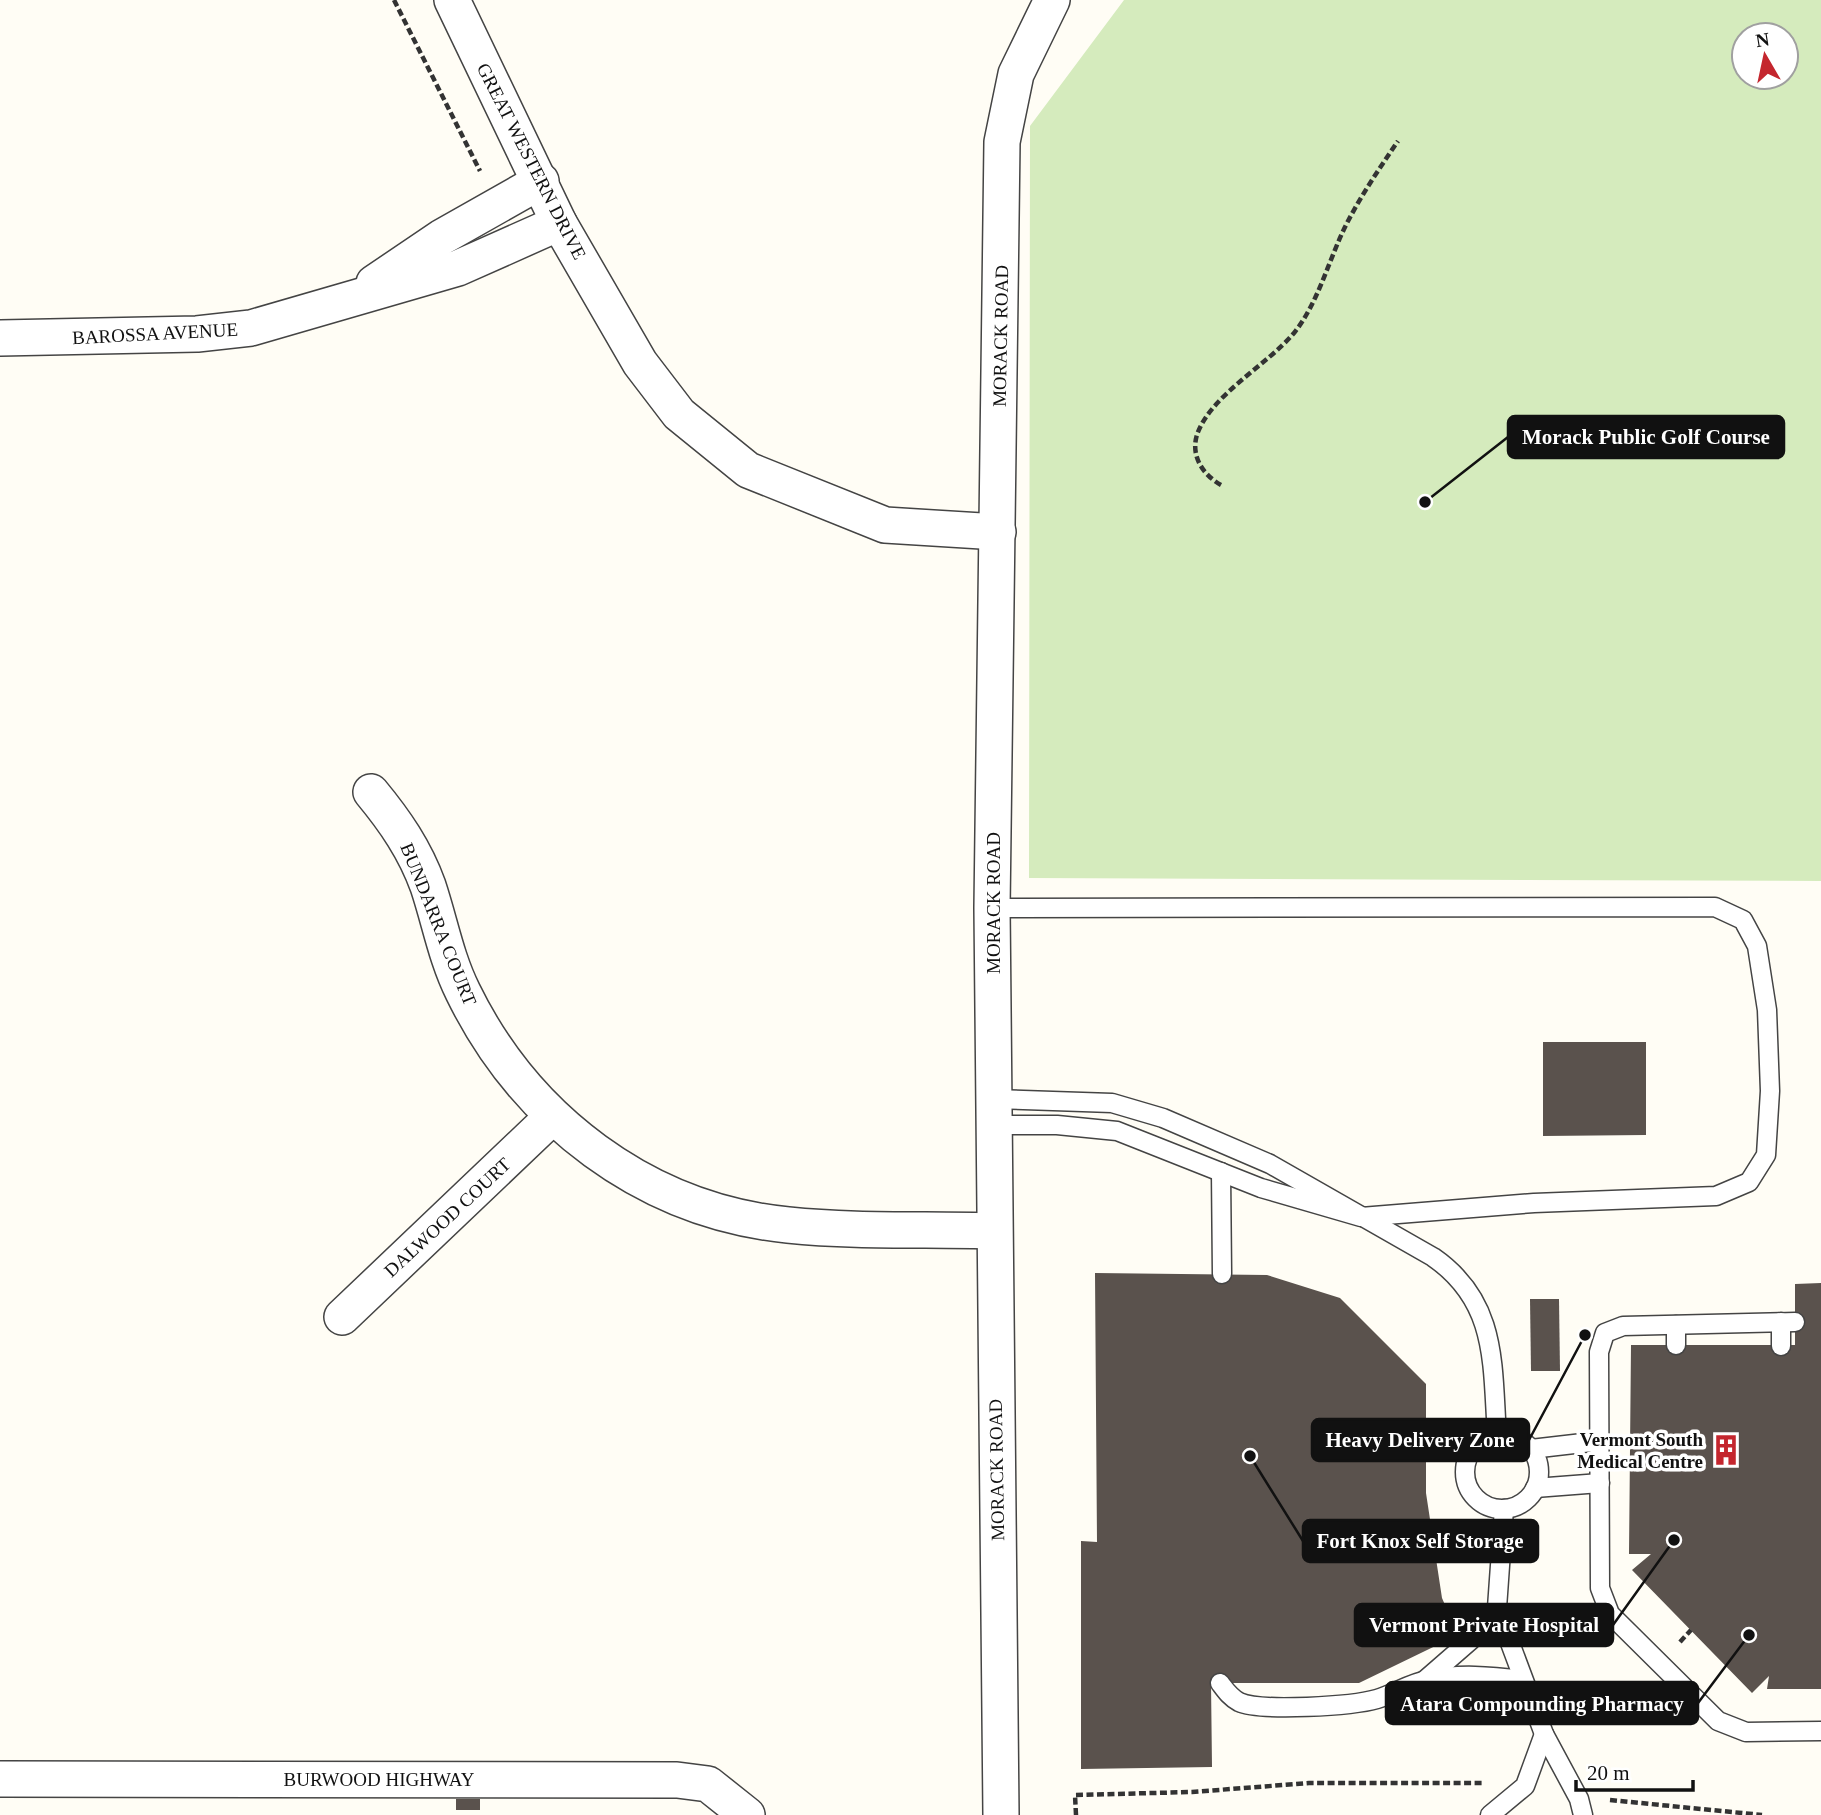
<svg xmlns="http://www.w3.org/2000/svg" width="1821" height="1815" viewBox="0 0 1821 1815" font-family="Georgia,serif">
<rect width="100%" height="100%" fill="#fffdf5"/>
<path fill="#d5ebbd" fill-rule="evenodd" d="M 1124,0 L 1821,0 L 1821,881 L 1029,878 L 1030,126 ZM 1744,35 L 1786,35 L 1786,77 L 1744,77 Z"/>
<g fill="#5a524d">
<path d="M 1543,1042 L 1646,1042 L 1646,1135 L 1543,1136 Z"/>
<path d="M 1095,1273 L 1267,1275 L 1340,1298 L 1426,1384 L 1426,1493 L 1442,1598 L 1458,1635 L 1359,1683 L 1211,1683 L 1212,1767 L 1081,1769 L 1081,1541 L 1097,1542 Z"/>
<path d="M 1821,1283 L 1821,1689 L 1767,1689 L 1769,1676 L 1752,1693 L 1632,1570 L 1651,1554 L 1629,1554 L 1631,1345 L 1795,1345 L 1795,1284 Z"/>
<path d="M 1530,1299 L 1559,1299 L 1560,1371 L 1531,1371 Z"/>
<rect x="456" y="1799" width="24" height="11"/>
</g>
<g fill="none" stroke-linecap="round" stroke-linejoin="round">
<defs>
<g id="lane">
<path d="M 992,908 L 1715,907 L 1743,920 L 1757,946 L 1767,1010 L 1770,1091 L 1766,1155 L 1749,1182 L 1716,1196 L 1534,1203 L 1361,1217 L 1261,1188 L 1117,1131 L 1057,1125 L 993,1125"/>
<path d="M 992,1099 L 1112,1103 L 1163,1118 L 1270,1164 L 1433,1257 C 1498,1302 1492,1364 1497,1435"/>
<path d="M 1221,1172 L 1222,1274"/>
<path d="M 1781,1322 L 1781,1346"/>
<path d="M 1795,1322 L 1623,1326 L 1605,1333 L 1599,1352 L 1600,1588 L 1610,1614 L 1718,1721 L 1746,1732 L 1821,1731"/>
<path d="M 1676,1325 L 1676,1345"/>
<circle cx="1502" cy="1472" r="37"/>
<path d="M 1531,1449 L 1600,1441"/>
<path d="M 1535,1488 L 1600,1483"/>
<path d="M 1504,1509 L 1497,1608 L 1544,1734 L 1579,1799 L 1583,1815"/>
<path d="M 1425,1680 L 1471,1640 L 1497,1608"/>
<path d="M 1220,1683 C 1226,1691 1230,1697 1239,1702 C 1261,1712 1353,1706 1377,1699 C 1394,1694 1410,1683 1427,1680 C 1459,1673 1491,1676 1523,1680"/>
<path d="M 1490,1815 L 1525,1786 L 1544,1734"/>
</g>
<g id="street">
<path d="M 452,0 L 559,223 L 640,363 L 679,414 L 748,470 L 885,525 L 998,532"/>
<path d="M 374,283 L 442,237 L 541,181"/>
<path d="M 0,338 L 197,334 L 251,328 L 458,268 L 559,223"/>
<path d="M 371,792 C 395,821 415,850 428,886 C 440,922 446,958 463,992 C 525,1119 645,1211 788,1225 C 856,1232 925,1229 994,1231"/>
<path d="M 342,1317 L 552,1117"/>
<path d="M 0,1779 L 677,1780 L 708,1784 L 747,1815"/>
<path d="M 1001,1815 L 992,908 L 1002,142 L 1016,74 L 1052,0"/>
</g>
</defs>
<use href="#lane" stroke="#444" stroke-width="21"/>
<use href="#street" stroke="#444" stroke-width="38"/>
<g stroke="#333" stroke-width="4.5" stroke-dasharray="7 3.5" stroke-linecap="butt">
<path d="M 394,0 L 480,171"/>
<path d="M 1221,485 C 1203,475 1189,455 1198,432 C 1213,394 1267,365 1294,333 C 1318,303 1328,262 1345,227 C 1360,197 1379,169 1398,141"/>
<path d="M 1680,1642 L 1691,1630"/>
<path d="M 1610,1800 L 1762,1815"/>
<path d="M 1076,1815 L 1075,1795 L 1192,1792 L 1309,1783 L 1483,1783"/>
</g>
<use href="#lane" stroke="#fff" stroke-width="18"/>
<use href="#street" stroke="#fff" stroke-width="35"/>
</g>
<defs>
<symbol id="building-bare" viewBox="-9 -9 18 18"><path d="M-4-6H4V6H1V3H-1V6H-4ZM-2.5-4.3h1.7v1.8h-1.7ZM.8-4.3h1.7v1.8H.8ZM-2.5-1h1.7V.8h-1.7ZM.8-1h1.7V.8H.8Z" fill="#c4262e" stroke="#fff" stroke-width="2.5" paint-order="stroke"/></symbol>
</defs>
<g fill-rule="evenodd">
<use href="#building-bare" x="1704" y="1428" width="44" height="44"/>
</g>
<g text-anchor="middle" stroke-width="7" stroke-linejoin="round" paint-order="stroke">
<g font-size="19" fill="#111" stroke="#fff">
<text transform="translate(532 161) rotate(63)" y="7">GREAT WESTERN DRIVE</text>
<text transform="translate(155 333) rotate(-3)" y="7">BAROSSA AVENUE</text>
<text transform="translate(1000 336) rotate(-89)" y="7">MORACK ROAD</text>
<text transform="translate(993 903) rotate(-90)" y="7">MORACK ROAD</text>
<text transform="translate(439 924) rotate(68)" y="7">BUNDARRA COURT</text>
<text transform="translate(447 1217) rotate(-43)" y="7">DALWOOD COURT</text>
<text transform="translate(996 1470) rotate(-91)" y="7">MORACK ROAD</text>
<text x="379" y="1786">BURWOOD HIGHWAY</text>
</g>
<g font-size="19" font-weight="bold" fill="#111" stroke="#fff" text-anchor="end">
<text x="1703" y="1446">Vermont South<tspan x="1703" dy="22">Medical Centre</tspan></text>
</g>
</g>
<path fill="none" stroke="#111" stroke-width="2.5" d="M1425 502L1508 437M1585 1335L1529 1440M1250 1456L1303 1541M1674 1540L1613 1625M1749 1635L1698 1703"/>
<g fill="#111" stroke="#fff" stroke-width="2.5">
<circle cx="1425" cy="502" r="7"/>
<circle cx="1585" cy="1335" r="7"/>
<circle cx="1250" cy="1456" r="7"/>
<circle cx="1674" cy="1540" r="7"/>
<circle cx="1749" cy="1635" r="7"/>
</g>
<g fill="#111" stroke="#111" stroke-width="2.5">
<rect x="1508" y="416" width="276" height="42" rx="7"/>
<rect x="1312" y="1419" width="217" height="42" rx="7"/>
<rect x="1303" y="1520" width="235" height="42" rx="7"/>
<rect x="1355" y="1604" width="258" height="42" rx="7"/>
<rect x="1386" y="1682" width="312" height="42" rx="7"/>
</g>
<g font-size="21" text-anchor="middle" font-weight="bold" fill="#fff">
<text x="1646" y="444">Morack Public Golf Course</text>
<text x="1420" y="1447">Heavy Delivery Zone</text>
<text x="1420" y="1548">Fort Knox Self Storage</text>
<text x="1484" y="1632">Vermont Private Hospital</text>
<text x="1542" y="1711">Atara Compounding Pharmacy</text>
</g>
<g transform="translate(1765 56) rotate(351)"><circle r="33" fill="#ffffff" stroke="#a0a0a0" stroke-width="2"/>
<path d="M0-5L12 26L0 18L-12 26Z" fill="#c4262e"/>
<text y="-10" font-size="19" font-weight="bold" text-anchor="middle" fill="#111111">N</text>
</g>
<path d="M1576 1780v10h117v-10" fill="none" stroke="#111111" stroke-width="3.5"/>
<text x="1587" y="1780" font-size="21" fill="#111111" stroke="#ffffff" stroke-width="5" paint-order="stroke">20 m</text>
</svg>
